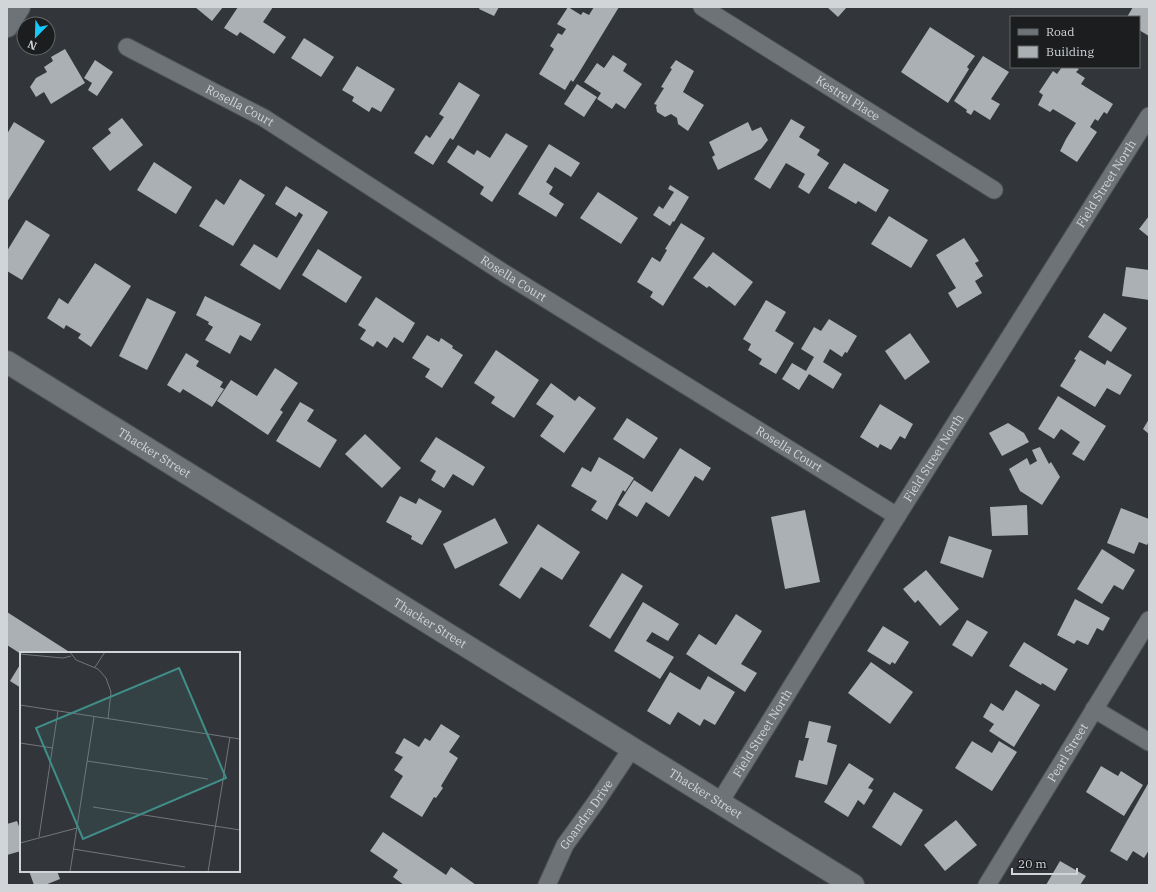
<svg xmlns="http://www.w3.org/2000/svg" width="1156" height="892" viewBox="0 0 1156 892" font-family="'IBM Plex Serif',serif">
<rect width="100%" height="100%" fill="#32363a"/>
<g fill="#abb0b5">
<path d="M 195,7 L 223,7 L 212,21 Z"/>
<path d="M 238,7 L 273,7 L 263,22 L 286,37 L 274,54 L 240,32 L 237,36 L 224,28 Z"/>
<path d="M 480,7 L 499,7 L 494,16 L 479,9 Z"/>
<path d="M 568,7 L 581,15 L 583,12 L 589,15 L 594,7 L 619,7 L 580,71 L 573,82 L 571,80 L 565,90 L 539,74 L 554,49 L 550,46 L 558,33 L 562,35 L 566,29 L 557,24 Z"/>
<path d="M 827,7 L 847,7 L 838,17 Z"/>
<path d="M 1133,7 L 1149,7 L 1149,36 L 1139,30 L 1139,17 L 1127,17 Z"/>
<path d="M 930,27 L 975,56 L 967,67 L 969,69 L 948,103 L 901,72 Z"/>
<path d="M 304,38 L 334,57 L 321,77 L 291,58 Z"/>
<path d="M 65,49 L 85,83 L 51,104 L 44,92 L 36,97 L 30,87 L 36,78 L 47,72 L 44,67 L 53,61 L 51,57 Z"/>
<path d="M 613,55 L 627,64 L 623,71 L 642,84 L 625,109 L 616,103 L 612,109 L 597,99 L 601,93 L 584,82 L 597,63 L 604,68 Z"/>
<path d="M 983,56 L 1009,72 L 991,99 L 1000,104 L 990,120 L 974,110 L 971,115 L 966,112 L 967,110 L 954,101 Z"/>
<path d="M 95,60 L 113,72 L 97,96 L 88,90 L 92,83 L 84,78 Z"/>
<path d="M 676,60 L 694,71 L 683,92 L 704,105 L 688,131 L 678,124 L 677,118 L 671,114 L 665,117 L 657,112 L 656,107 L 657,105 L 654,104 L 664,88 L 661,87 L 672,69 L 670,68 Z"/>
<path d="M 357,66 L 395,89 L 381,112 L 372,107 L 369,112 L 352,101 L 354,97 L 342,90 Z"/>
<path d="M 1062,67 L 1075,67 L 1079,69 L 1076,72 L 1085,78 L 1081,84 L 1113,104 L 1107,114 L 1104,112 L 1098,121 L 1095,119 L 1090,127 L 1097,132 L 1077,162 L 1060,151 L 1066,139 L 1076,123 L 1053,109 L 1050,112 L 1038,105 L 1043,95 L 1039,92 L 1053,71 L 1057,74 Z"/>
<path d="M 459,82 L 480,95 L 453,140 L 450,138 L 433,165 L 414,153 L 426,135 L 430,138 L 444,117 L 439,114 Z"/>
<path d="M 577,84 L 597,97 L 584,117 L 564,104 Z"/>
<path d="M 122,118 L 143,145 L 110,171 L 92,148 L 111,133 L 108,129 Z"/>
<path d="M 791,119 L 805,127 L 799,137 L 820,150 L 817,155 L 829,163 L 809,194 L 798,187 L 805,174 L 786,163 L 770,189 L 754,179 Z"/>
<path d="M 14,122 L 45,141 L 7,202 L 7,134 Z"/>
<path d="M 748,122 L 752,131 L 761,127 L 768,140 L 761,149 L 718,170 L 712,157 L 715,155 L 709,142 Z"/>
<path d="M 506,133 L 528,146 L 492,202 L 480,194 L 484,187 L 447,162 L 458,145 L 474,155 L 477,150 L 490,158 Z"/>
<path d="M 549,144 L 580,163 L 571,177 L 555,167 L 546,182 L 553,187 L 549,194 L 564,204 L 556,217 L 518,194 Z"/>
<path d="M 154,162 L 192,187 L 176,214 L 137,190 Z"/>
<path d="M 844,163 L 889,190 L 876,212 L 858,201 L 856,204 L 828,188 Z"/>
<path d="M 240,179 L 265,195 L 233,246 L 199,226 L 216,199 L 224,205 Z"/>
<path d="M 670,185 L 689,197 L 674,222 L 673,221 L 670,226 L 653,215 L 659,206 L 663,209 L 674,192 L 668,189 Z"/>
<path d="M 286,186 L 328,212 L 280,290 L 240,265 L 254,244 L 277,258 L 303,215 L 299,212 L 296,217 L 275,204 Z"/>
<path d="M 598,192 L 638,218 L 621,244 L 580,218 Z"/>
<path d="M 889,216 L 928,240 L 911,268 L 871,244 Z"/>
<path d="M 1149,216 L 1149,237 L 1139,229 Z"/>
<path d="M 26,220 L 50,235 L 22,280 L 7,271 L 7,251 Z"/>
<path d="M 681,223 L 705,238 L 663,306 L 650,297 L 653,292 L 637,282 L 652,257 L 660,262 L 667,250 L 665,249 Z"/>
<path d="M 964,238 L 979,261 L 975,263 L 983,276 L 975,281 L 982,293 L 957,308 L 948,293 L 956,288 L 936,255 Z"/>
<path d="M 318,249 L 362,277 L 346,303 L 302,275 Z"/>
<path d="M 713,252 L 753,282 L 735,306 L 709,286 L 707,288 L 693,278 Z"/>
<path d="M 95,263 L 131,286 L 91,347 L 78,338 L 81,334 L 66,325 L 64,329 L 47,318 L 59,298 L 68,304 Z"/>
<path d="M 1126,267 L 1149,270 L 1149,300 L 1122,296 Z"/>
<path d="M 205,296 L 261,324 L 251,341 L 240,335 L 230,354 L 205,340 L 213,327 L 208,324 L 209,322 L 196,315 Z"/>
<path d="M 376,297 L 415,323 L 403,343 L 394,337 L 387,348 L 377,341 L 373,347 L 360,339 L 366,330 L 358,325 Z"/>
<path d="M 147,298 L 176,312 L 147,370 L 119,356 Z"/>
<path d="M 766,300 L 786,312 L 775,331 L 794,343 L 776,374 L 759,364 L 762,359 L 748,350 L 751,344 L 743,339 Z"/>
<path d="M 1104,313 L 1127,328 L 1111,352 L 1088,337 Z"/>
<path d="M 829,319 L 857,336 L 847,353 L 845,352 L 842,357 L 830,349 L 823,362 L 842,374 L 833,389 L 809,374 L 799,390 L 782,379 L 792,363 L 806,371 L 814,357 L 801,349 L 814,327 L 821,331 Z"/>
<path d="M 910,333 L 930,362 L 905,380 L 885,351 Z"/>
<path d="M 427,335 L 439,342 L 441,338 L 453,346 L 452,348 L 463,355 L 442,388 L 425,377 L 430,369 L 412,358 Z"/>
<path d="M 496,350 L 539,380 L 514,418 L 491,403 L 495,397 L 474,383 Z"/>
<path d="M 1080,350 L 1105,365 L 1107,360 L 1132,375 L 1120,395 L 1107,388 L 1095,407 L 1060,386 L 1076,360 L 1074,359 Z"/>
<path d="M 186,353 L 199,361 L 196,366 L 223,382 L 220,387 L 224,389 L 212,407 L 183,389 L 180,393 L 167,385 Z"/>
<path d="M 275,368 L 298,383 L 280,410 L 283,412 L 268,435 L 217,401 L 231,380 L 257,396 Z"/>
<path d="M 551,383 L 575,401 L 579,396 L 596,408 L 564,453 L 540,436 L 554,416 L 536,404 Z"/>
<path d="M 1058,396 L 1106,426 L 1084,461 L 1072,454 L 1080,442 L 1061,429 L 1054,439 L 1038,429 Z"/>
<path d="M 300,402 L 314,410 L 307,421 L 337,440 L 320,468 L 276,441 Z"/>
<path d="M 880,404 L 913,424 L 905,439 L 900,436 L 891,450 L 880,444 L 878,448 L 860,437 Z"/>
<path d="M 627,418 L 658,438 L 644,459 L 613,439 Z"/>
<path d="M 1149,419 L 1149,434 L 1143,429 Z"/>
<path d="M 1008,423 L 1024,433 L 1029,442 L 1002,456 L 989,433 Z"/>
<path d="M 365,434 L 401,468 L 382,488 L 345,454 Z"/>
<path d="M 436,437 L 485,467 L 473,486 L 453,474 L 444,488 L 431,480 L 436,471 L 420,461 Z"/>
<path d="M 1040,447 L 1049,464 L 1051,462 L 1060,477 L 1042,505 L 1020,491 L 1009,469 L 1027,458 L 1030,465 L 1037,461 L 1032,450 Z"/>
<path d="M 680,448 L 711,468 L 703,481 L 695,476 L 669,517 L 646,502 L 637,517 L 618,505 L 634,480 L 652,492 Z"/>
<path d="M 599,457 L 634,478 L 625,492 L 623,490 L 607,520 L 591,510 L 597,501 L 571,486 L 582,467 L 591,472 Z"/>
<path d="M 400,496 L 416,504 L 419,498 L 442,511 L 422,545 L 411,539 L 412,536 L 386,522 Z"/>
<path d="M 1027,505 L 1028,535 L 992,536 L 990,507 Z"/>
<path d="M 1121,508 L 1149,519 L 1149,541 L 1147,545 L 1139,542 L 1134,554 L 1107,543 Z"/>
<path d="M 805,510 L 820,582 L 785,589 L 771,517 Z"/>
<path d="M 495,518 L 508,543 L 455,569 L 443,544 Z"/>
<path d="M 538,524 L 580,552 L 562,580 L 541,567 L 520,599 L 499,585 Z"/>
<path d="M 949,536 L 992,550 L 983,578 L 940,563 Z"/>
<path d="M 1102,549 L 1135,570 L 1123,590 L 1114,585 L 1102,604 L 1077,589 Z"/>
<path d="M 926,570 L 959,609 L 940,626 L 918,600 L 915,603 L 903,589 Z"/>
<path d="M 622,573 L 643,586 L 610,639 L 589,626 Z"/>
<path d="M 1075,599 L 1110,618 L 1103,631 L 1097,628 L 1088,645 L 1077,640 L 1074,644 L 1057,635 Z"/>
<path d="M 643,602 L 679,624 L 668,641 L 652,632 L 646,641 L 674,657 L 660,679 L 614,651 Z"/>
<path d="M 7,612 L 71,653 L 21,653 L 21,654 L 7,645 Z"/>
<path d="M 736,614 L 762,631 L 741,664 L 757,673 L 745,692 L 686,654 L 699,634 L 716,645 Z"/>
<path d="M 967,620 L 988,632 L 972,657 L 952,645 Z"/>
<path d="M 883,626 L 909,642 L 895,664 L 892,662 L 890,665 L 867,651 Z"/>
<path d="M 1024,642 L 1068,669 L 1055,691 L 1042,683 L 1041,685 L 1009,666 Z"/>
<path d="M 871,662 L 913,692 L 890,724 L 848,693 Z"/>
<path d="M 21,663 L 21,688 L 10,681 Z"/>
<path d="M 670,672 L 700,690 L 708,676 L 735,692 L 715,725 L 704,719 L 700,726 L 678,712 L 670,725 L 647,711 Z"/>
<path d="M 1016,690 L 1040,705 L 1014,747 L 989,731 L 994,724 L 983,717 L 991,703 L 1003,711 Z"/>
<path d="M 809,721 L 831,726 L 827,742 L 837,745 L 827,785 L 795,777 L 799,760 L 803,761 L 809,738 L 805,738 Z"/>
<path d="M 441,724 L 460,736 L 449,752 L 458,758 L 441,786 L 443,788 L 436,798 L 434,797 L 422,817 L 390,797 L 403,776 L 394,770 L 403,757 L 395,753 L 404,738 L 419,747 L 425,738 L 430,741 Z"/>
<path d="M 972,741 L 992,753 L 999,741 L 1017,752 L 992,791 L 955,768 Z"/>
<path d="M 849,763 L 874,779 L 868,788 L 873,790 L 864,805 L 858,800 L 848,817 L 824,802 Z"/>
<path d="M 1101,766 L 1118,776 L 1121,771 L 1143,785 L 1124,816 L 1086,792 Z"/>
<path d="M 1149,782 L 1149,850 L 1144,858 L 1133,851 L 1127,861 L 1110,851 Z"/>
<path d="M 894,792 L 923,810 L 901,846 L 872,827 Z"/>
<path d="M 956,820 L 977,845 L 945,871 L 924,845 Z"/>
<path d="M 17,821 L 21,832 L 21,851 L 7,855 L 7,824 Z"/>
<path d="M 383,832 L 446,875 L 451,867 L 476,885 L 404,885 L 393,877 L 398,870 L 370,851 Z"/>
<path d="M 1060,861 L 1086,876 L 1080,885 L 1046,885 Z"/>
<path d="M 29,871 L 57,871 L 60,879 L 45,885 L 34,885 Z"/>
</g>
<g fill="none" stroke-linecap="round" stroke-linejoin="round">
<defs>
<g id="minor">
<path id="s1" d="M 702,7 L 994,190"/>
<path id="s2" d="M 127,47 L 264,118 L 507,275 L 897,516"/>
<path d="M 1094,709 L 1149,742"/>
<path id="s3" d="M 720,802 L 897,516 L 1149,116"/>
<path id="s4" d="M 547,885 L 565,845 L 596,802 L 632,748"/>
<path id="s5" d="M 987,885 L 1149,620"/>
</g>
<g id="tertiary">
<path d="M 7,26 L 19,7"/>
<path id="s6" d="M 7,362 L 853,885"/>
</g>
</defs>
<use href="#minor" stroke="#505458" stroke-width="19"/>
<use href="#tertiary" stroke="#505458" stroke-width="24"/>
<use href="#minor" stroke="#6e7378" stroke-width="17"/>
<use href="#tertiary" stroke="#6e7378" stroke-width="22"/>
</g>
<g text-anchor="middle" stroke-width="4" stroke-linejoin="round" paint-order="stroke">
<g font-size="12" fill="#d2d5d8" stroke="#1b1d1f">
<text dy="4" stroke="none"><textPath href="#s1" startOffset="172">Kestrel Place</textPath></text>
<text dy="4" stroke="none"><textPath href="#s2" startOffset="127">Rosella Court</textPath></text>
<text dy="4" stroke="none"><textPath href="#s3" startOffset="729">Field Street North</textPath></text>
<text dy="4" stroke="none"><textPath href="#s2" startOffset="451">Rosella Court</textPath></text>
<text dy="4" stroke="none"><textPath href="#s2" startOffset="775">Rosella Court</textPath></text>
<text dy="4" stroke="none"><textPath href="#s6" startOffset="173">Thacker Street</textPath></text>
<text dy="4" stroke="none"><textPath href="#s3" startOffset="405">Field Street North</textPath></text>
<text dy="4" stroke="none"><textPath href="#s6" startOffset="497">Thacker Street</textPath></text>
<text dy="4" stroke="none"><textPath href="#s3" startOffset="81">Field Street North</textPath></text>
<text dy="4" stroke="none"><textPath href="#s5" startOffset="155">Pearl Street</textPath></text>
<text dy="4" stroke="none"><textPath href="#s6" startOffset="821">Thacker Street</textPath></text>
<text dy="4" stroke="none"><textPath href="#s4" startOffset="81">Goandra Drive</textPath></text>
</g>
</g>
<g transform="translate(20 652)">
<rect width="220" height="220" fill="#32363a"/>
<path fill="none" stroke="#727679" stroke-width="1" d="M 50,0 L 56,8 L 78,17 L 86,26 L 91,40 L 88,67M 0,2 L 43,6 L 51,4M 75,15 L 85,0M 0,53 L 220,87M 0,91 L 33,96M 67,109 L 188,127M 73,155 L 220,178M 19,185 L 38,59M 0,191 L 57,176M 53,197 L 165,215M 50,220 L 74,65M 188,220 L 210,85"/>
<path fill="#408e88" fill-opacity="0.15" stroke="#408e88" stroke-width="2" d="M 159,16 L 206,126 L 63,187 L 16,76 Z"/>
<rect width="220" height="220" fill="none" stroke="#d2d5d8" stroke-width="2"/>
</g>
<rect width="1156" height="892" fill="none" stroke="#d2d5d8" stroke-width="16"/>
<rect x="1010" y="16" width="130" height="52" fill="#1b1d1f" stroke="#646769"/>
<rect x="1018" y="29" width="20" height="6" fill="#6e7378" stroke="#646769"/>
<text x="1046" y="36" font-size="12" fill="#d2d5d8">Road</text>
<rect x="1018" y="46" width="20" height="12" fill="#abb0b5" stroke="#646769"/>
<text x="1046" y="56" font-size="12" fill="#d2d5d8">Building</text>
<g transform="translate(36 36) rotate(203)"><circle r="19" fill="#1b1d1f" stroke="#646769"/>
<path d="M0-3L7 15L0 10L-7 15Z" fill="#15cafb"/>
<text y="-6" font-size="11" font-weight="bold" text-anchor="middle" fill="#d2d5d8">N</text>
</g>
<path d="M1012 868v6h65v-6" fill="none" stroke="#d2d5d8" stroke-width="2"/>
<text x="1018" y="868" font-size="12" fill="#d2d5d8" stroke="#1b1d1f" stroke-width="3" paint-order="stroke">20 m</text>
</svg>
